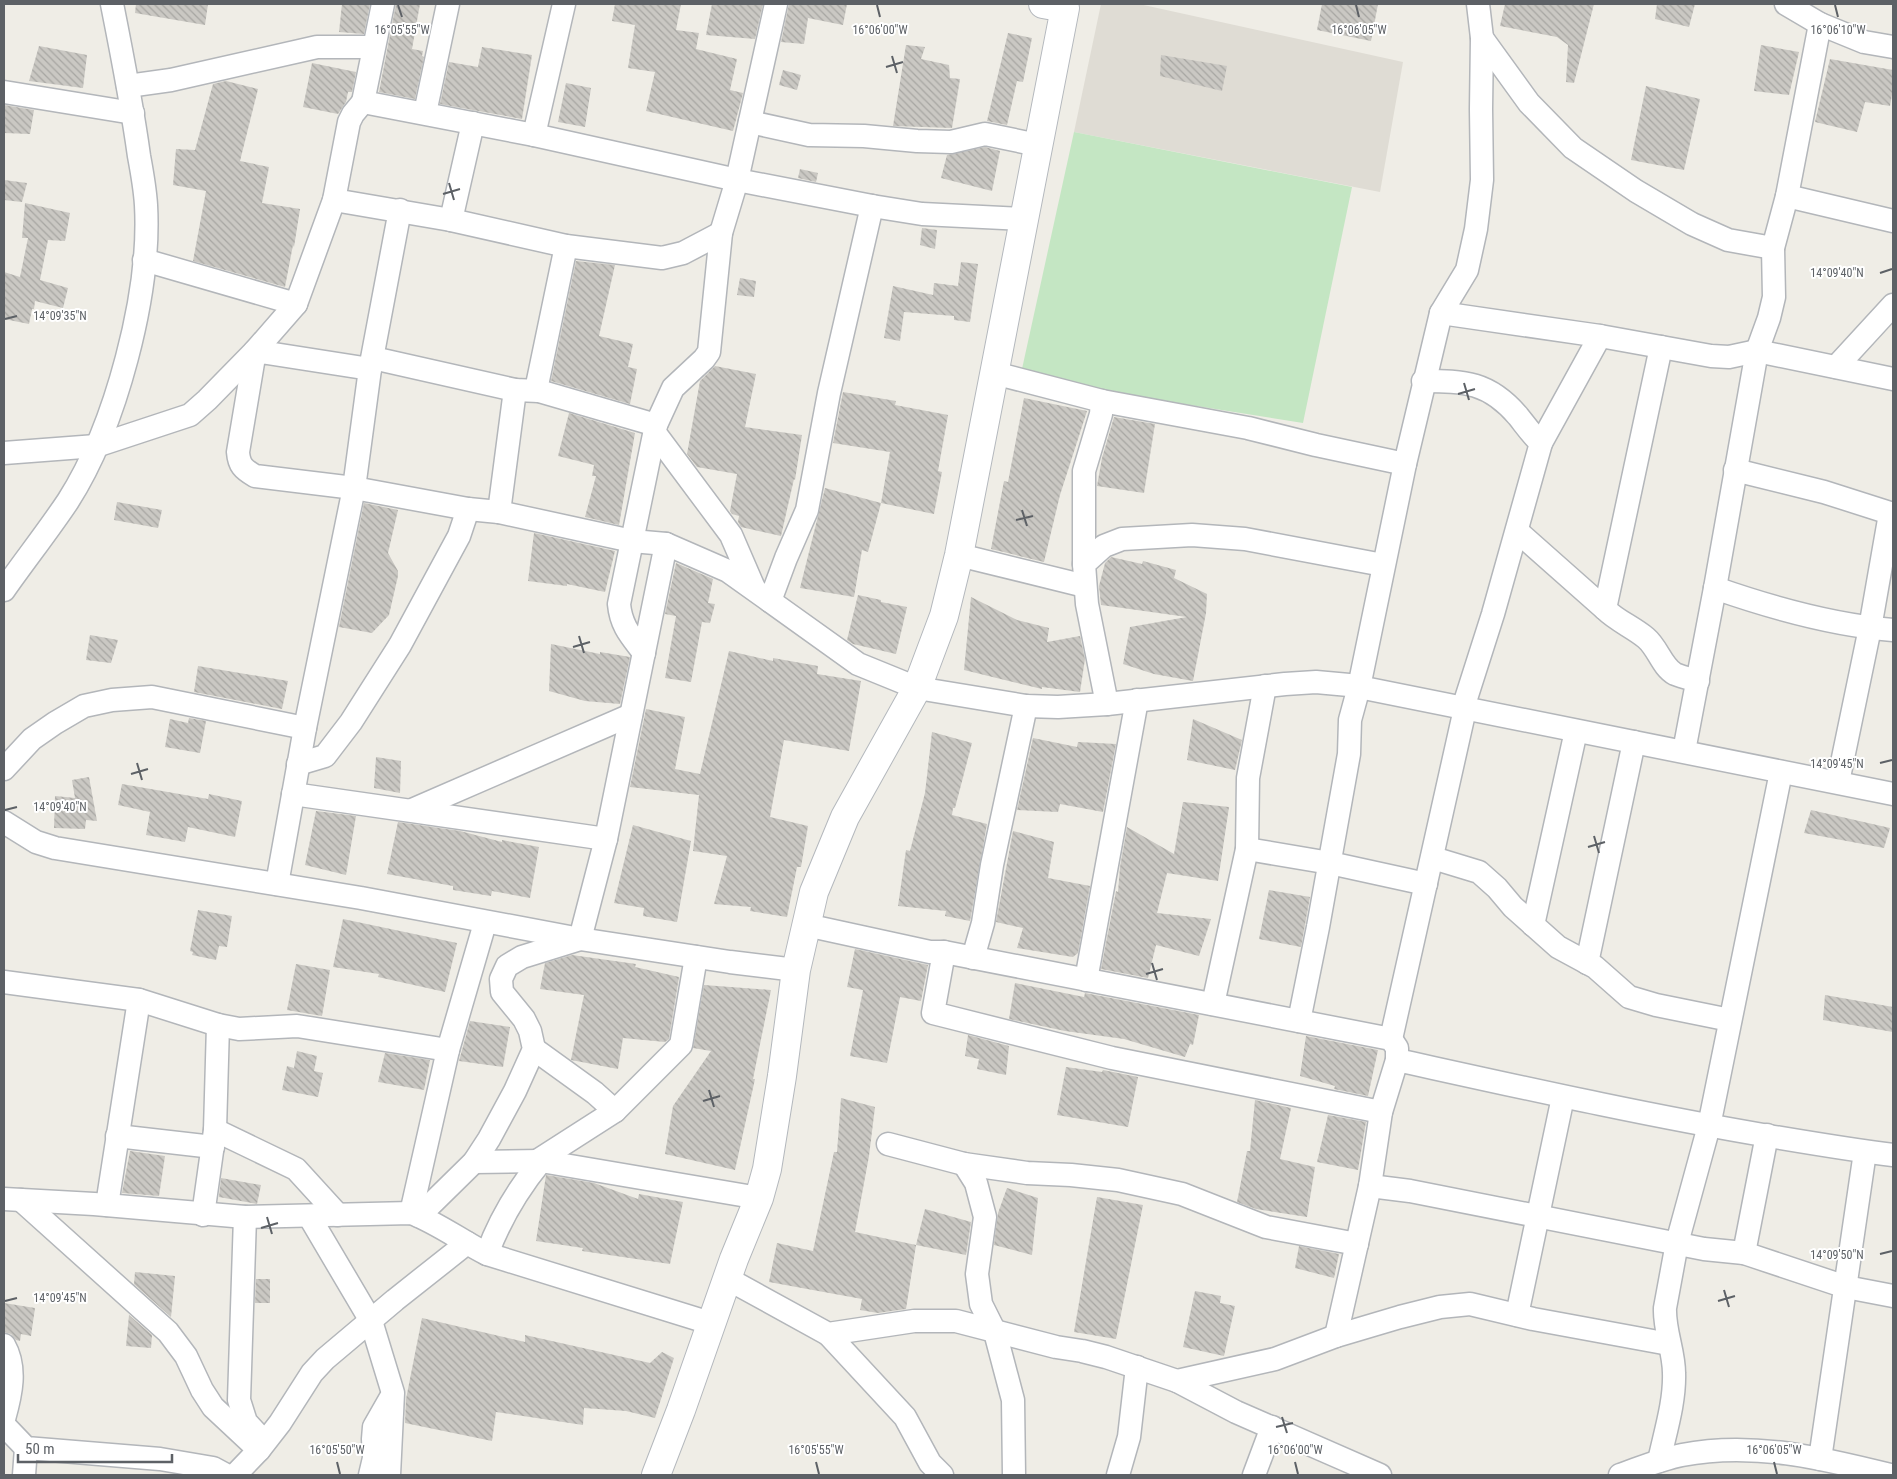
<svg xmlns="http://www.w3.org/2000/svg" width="1897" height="1479" viewBox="0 0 1897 1479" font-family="'Roboto Condensed',sans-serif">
<defs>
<pattern id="building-back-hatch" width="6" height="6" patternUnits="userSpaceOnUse" patternTransform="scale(1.25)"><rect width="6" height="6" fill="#cac8c3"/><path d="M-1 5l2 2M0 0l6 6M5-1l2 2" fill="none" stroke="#a7a6a2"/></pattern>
</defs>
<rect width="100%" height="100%" fill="#efede6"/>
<path fill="#dfdcd4" d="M 1101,4 L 1139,4 L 1403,62 L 1380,192 L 1074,132 Z"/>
<path fill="#c4e6c3" d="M 1074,132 L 1352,187 L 1303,423 L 1020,378 Z"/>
<g fill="url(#building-back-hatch)">
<path d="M 136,4 L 208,4 L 205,25 L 135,13 Z"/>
<path d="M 342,4 L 370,4 L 364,34 L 339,32 Z"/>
<path d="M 396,4 L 420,4 L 412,49 L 423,51 L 422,56 L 424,57 L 415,99 L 379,92 Z"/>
<path d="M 615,4 L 681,4 L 676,30 L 699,33 L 696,49 L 737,59 L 730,90 L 743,93 L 733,131 L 646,111 L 655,72 L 628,68 L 635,25 L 612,21 Z"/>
<path d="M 712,4 L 763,4 L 755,39 L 706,35 Z"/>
<path d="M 789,4 L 847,4 L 843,25 L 808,18 L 804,44 L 781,42 Z"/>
<path d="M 1322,4 L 1378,4 L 1371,41 L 1317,30 Z"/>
<path d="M 1505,4 L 1594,4 L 1574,83 L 1566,82 L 1568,45 L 1557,37 L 1500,26 Z"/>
<path d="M 1657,4 L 1695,4 L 1689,27 L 1655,19 Z"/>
<path d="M 1008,33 L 1032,38 L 1023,82 L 1017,81 L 1007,125 L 987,121 Z"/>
<path d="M 906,45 L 925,47 L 921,59 L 949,65 L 950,78 L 960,79 L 952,128 L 893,126 Z"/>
<path d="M 1761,45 L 1799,52 L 1789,95 L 1754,91 Z"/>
<path d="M 39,46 L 87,55 L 83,88 L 29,81 Z"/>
<path d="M 482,47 L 532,55 L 522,119 L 440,104 L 449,62 L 478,67 Z"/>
<path d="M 1161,55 L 1227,66 L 1222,91 L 1160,76 Z"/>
<path d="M 1830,59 L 1893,70 L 1893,89 L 1890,106 L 1865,102 L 1857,132 L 1815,122 Z"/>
<path d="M 312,63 L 356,72 L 352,92 L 348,92 L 346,102 L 338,114 L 303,107 Z"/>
<path d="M 783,70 L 801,75 L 797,90 L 779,85 Z"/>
<path d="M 226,81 L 258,89 L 240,161 L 269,167 L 262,203 L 300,209 L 294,247 L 293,245 L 285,287 L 193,261 L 206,191 L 173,185 L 176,149 L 195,150 L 213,84 Z"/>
<path d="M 566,83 L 591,88 L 585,127 L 558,122 Z"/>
<path d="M 1646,86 L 1700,99 L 1684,170 L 1631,160 Z"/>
<path d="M 4,105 L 34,110 L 30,134 L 4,133 Z"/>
<path d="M 985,147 L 1000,151 L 992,191 L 941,178 L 947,155 Z"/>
<path d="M 800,169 L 818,173 L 816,182 L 798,178 Z"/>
<path d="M 4,180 L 27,183 L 22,202 L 4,200 Z"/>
<path d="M 25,203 L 70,213 L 65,241 L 48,240 L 40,280 L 68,288 L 63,308 L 35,301 L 34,309 L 32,309 L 29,324 L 4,319 L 4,272 L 20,277 L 28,238 L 22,238 Z"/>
<path d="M 922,228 L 937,230 L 935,249 L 920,245 Z"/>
<path d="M 576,261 L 615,265 L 599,336 L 633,344 L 628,367 L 637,369 L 630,404 L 551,381 Z"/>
<path d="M 961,262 L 978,264 L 970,322 L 954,320 L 954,316 L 904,312 L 900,341 L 884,338 L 893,286 L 933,295 L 934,283 L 958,286 Z"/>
<path d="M 740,278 L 756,281 L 754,297 L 737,295 Z"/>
<path d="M 715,366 L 756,374 L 745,427 L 802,435 L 795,480 L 794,479 L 781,536 L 741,527 L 738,522 L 739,516 L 732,514 L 730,511 L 737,474 L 697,467 L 687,454 L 700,381 Z"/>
<path d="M 843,392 L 896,401 L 895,405 L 948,415 L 938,471 L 942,472 L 934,514 L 881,503 L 890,452 L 833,443 Z"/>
<path d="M 1024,398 L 1087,411 L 1060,495 L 1044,562 L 991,549 L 1004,481 L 1008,482 Z"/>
<path d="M 569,413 L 635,433 L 619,525 L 585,517 L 596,476 L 592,476 L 594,465 L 558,456 Z"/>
<path d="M 1114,417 L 1155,424 L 1144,493 L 1097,486 L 1102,458 Z"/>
<path d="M 825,488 L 881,503 L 868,552 L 862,550 L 854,597 L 800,588 Z"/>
<path d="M 117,502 L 162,510 L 158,528 L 114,520 Z"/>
<path d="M 364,503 L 398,510 L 388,553 L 398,571 L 398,576 L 389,615 L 372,633 L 339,627 Z"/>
<path d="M 534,533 L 615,551 L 605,592 L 567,584 L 567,586 L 528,581 Z"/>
<path d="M 1111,557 L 1142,564 L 1143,561 L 1176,570 L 1174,578 L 1207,594 L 1206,613 L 1193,681 L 1154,674 L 1123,664 L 1130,627 L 1187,617 L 1101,605 L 1099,586 L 1105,563 Z"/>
<path d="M 676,563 L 713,579 L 708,603 L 715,604 L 710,623 L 702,622 L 691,682 L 665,678 L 676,616 L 665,614 Z"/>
<path d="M 858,595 L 881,600 L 881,602 L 907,607 L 896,654 L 853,644 L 847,640 Z"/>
<path d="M 971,597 L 1017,620 L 1049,628 L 1047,642 L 1080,636 L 1085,659 L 1080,692 L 1042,687 L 1042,689 L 964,670 Z"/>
<path d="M 90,635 L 118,640 L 111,663 L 86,660 Z"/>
<path d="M 551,644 L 600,654 L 600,652 L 630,657 L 620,704 L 585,701 L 549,691 Z"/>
<path d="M 729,651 L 773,661 L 773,658 L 818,666 L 817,674 L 861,681 L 849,751 L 784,740 L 770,817 L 808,826 L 801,867 L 797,867 L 787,917 L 750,911 L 751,907 L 714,904 L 727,856 L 693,851 L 699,795 L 630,787 L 646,709 L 685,717 L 675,769 L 700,774 Z"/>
<path d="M 198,666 L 288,681 L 282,709 L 194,692 Z"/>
<path d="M 189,718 L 206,721 L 200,753 L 165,747 L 170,719 L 188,723 Z"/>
<path d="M 1193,719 L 1242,740 L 1235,770 L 1187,760 Z"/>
<path d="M 932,732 L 972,743 L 955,808 L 953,808 L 952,815 L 987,824 L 970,921 L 945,916 L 946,911 L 898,906 L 906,850 L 910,851 L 925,793 Z"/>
<path d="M 1033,738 L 1077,747 L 1078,742 L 1116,744 L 1103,812 L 1060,804 L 1058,812 L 1017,810 Z"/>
<path d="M 376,757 L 401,761 L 400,793 L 374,788 Z"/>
<path d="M 89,777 L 97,821 L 86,820 L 85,829 L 54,828 L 55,796 L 75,798 L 72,780 Z"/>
<path d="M 122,784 L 208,799 L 209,794 L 242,801 L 235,837 L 188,827 L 185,842 L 146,835 L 150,812 L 118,805 Z"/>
<path d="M 1183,802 L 1229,807 L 1218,881 L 1167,873 L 1157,913 L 1211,919 L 1199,956 L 1156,945 L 1148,978 L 1101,969 L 1116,891 L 1118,892 L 1120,867 L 1127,827 L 1174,854 Z"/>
<path d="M 1811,810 L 1890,828 L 1884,848 L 1804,833 Z"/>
<path d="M 316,811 L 356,816 L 346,875 L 305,865 Z"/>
<path d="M 398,822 L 460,831 L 502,842 L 502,840 L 539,847 L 530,898 L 492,891 L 491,896 L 453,890 L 453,886 L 387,874 Z"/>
<path d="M 633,825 L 691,841 L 677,922 L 643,916 L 644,908 L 614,903 Z"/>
<path d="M 1013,831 L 1054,842 L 1048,878 L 1090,886 L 1078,953 L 1073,957 L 1017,948 L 1023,928 L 996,922 Z"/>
<path d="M 1269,890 L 1310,897 L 1301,947 L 1259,939 Z"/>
<path d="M 198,910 L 232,916 L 227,947 L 219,946 L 216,960 L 192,955 L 193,952 L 190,951 Z"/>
<path d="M 343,919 L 457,943 L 445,992 L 378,977 L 379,974 L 333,967 Z"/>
<path d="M 855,949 L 928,965 L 921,1001 L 900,997 L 887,1063 L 850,1056 L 863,990 L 847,987 Z"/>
<path d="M 572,955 L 636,964 L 635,967 L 679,977 L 669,1039 L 665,1042 L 623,1038 L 618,1069 L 571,1060 L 584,995 L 540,989 L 545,963 Z"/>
<path d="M 296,964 L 330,970 L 322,1016 L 287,1010 Z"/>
<path d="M 1015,983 L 1084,997 L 1085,993 L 1199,1015 L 1193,1045 L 1190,1044 L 1185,1057 L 1124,1039 L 1065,1031 L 1009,1019 Z"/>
<path d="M 704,985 L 771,990 L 753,1079 L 755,1079 L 735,1170 L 665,1154 L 673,1106 L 711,1051 L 693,1048 Z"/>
<path d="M 1825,995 L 1893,1007 L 1893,1032 L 1823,1020 Z"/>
<path d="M 470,1021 L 510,1027 L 503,1067 L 459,1061 Z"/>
<path d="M 968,1035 L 1009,1046 L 1006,1075 L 977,1069 L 979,1059 L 965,1056 Z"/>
<path d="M 1306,1036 L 1378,1050 L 1368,1096 L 1334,1089 L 1335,1086 L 1300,1076 Z"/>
<path d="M 297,1051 L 317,1056 L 314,1071 L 323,1073 L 318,1097 L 282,1090 L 287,1066 L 294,1068 Z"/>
<path d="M 385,1053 L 430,1060 L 424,1090 L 378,1082 Z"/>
<path d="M 1066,1067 L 1102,1072 L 1103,1070 L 1138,1077 L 1128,1127 L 1057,1115 Z"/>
<path d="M 841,1098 L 875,1107 L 869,1156 L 855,1232 L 916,1245 L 906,1309 L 878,1313 L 860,1310 L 862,1299 L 769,1282 L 777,1243 L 813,1251 L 834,1152 L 837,1152 Z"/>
<path d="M 1255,1100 L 1291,1108 L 1280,1159 L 1315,1167 L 1307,1217 L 1256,1209 L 1237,1202 L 1247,1151 L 1250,1151 Z"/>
<path d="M 1328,1115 L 1366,1122 L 1358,1170 L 1317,1162 Z"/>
<path d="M 130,1151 L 165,1156 L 159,1196 L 122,1193 Z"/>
<path d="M 546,1175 L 594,1183 L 638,1199 L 639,1194 L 683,1202 L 670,1264 L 582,1251 L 583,1248 L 536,1241 Z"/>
<path d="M 221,1178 L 261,1185 L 257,1204 L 219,1197 Z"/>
<path d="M 1007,1188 L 1038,1198 L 1032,1255 L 994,1245 L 998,1213 Z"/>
<path d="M 1097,1197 L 1143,1205 L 1116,1339 L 1074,1332 Z"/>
<path d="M 925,1209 L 971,1222 L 966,1255 L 916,1245 Z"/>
<path d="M 1299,1246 L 1339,1254 L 1334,1278 L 1295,1268 Z"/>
<path d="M 135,1272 L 175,1276 L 171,1317 L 134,1284 Z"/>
<path d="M 256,1279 L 270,1279 L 270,1303 L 255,1303 Z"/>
<path d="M 1195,1291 L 1221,1296 L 1220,1303 L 1235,1306 L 1224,1356 L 1183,1347 Z"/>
<path d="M 4,1303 L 35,1308 L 31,1336 L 21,1334 L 20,1341 L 16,1340 L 11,1334 L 4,1332 Z"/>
<path d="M 129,1315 L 152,1335 L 151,1348 L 126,1346 Z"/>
<path d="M 422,1318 L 525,1342 L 525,1335 L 650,1363 L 662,1352 L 674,1358 L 655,1418 L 626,1411 L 584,1408 L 583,1425 L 496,1412 L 492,1441 L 405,1423 L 406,1399 Z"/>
</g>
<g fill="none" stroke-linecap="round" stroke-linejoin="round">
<defs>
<g id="street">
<path d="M 1478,4 L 1482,38 L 1481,109 L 1482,180 L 1476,229 L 1467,270 L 1441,313 L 1600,336 L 1711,356 L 1729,357 L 1757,351 L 1893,379"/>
<path d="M 1786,4 L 1820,24 L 1864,42 L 1893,47"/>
<path d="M 1482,38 L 1529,103 L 1573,148 L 1636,191 L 1692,224 L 1728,240 L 1773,248"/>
<path d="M 128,86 L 171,80 L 317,47 L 373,47"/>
<path d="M 4,92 L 133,113"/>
<path d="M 363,102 L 383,4"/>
<path d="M 425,113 L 448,4"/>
<path d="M 750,122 L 809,135 L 864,136 L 917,141 L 951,142 L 985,134 L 1038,145"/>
<path d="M 534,135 L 564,4"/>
<path d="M 1787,196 L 1893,221"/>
<path d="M 334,200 L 451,220 L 566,246 L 662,258 L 683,253 L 721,233"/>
<path d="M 451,220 L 473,123"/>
<path d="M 144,260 L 296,304"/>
<path d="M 1661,347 L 1605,609 C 1617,621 1633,627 1646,638 C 1658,648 1662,667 1675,674 C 1682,677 1691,679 1698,681"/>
<path d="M 373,358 L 515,390 L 539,391 L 656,425"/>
<path d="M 1836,367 L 1893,305"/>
<path d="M 370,369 L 255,351 L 238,452 C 239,465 243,469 255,476 L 354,488 L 468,509 L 499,512 L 632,541 L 666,544 L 728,571 L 858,664 L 917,688 L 1026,706 L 1058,707 L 1107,704 L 1285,684 L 1316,682 L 1349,685 L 1893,794"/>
<path d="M 994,373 L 1102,401 L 1101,414 L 1084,471 L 1084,564"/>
<path d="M 1423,381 C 1465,381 1489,382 1518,416 C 1526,426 1532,435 1541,443 L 1493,614 L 1463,708"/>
<path d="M 539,391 L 536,390 L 566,246"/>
<path d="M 1102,401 L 1248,428 L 1316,445 L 1405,464"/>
<path d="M 655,433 L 731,535 L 754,588"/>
<path d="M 1541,443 L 1600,336"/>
<path d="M 4,453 L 96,446 L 190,415 L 207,400 L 255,351 L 296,304 L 334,200 L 349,122 L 353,114 L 363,102 L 534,135 L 737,180 L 872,206 L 922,214 L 1024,219"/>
<path d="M 1735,470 L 1824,492 L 1893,514"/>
<path d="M 499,512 L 515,390"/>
<path d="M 1517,531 L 1605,609"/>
<path d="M 959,555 L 1085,586"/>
<path d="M 1715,588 C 1772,608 1833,625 1893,630"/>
<path d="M 4,590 C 25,560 48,531 68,501 C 116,426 151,293 146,205 C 145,189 142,172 139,156 C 132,105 122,54 112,4"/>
<path d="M 770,601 L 786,558 L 807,510 L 829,393 L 872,206"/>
<path d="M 644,653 C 631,636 621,626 619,604 L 656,425 L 673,388 L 704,359 L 709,352 L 721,233 L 737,180 L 776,4"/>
<path d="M 1107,704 L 1087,604 L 1084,564 L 1104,546 L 1122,539 L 1192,535 L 1245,539 L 1383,565"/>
<path d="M 1684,751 L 1715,588 L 1757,351 L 1769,318 L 1774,297 L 1773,248 L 1787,196 L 1820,24"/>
<path d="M 298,764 L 325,756 L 351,722 L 400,645 L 459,536 L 468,509"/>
<path d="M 4,769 L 32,739 L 55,723 L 84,706 L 112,700 L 152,697 L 305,728"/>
<path d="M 1838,782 L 1870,628 L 1890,514"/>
<path d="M 293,794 L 606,839"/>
<path d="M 412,810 L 631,715"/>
<path d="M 4,822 L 36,842 L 55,848 L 361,898 L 580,939 L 730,962 L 796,970"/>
<path d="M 1247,849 L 1330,863 L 1426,884"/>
<path d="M 1433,858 L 1479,872 L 1497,888 L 1513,907 L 1558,947 L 1595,967 L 1629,997 L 1656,1005 L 1730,1020"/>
<path d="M 277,884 L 305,728 L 354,488 L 370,369 L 400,210"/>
<path d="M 806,925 L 930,952 L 944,952 L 1391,1039 L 1397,1048 L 1397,1060 L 1381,1112 L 1370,1186 L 1336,1336"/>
<path d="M 1533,925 L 1576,731"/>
<path d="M 944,952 L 933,1013 L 1112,1058 L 1381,1112"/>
<path d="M 973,958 L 983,923 L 992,865 L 1026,706"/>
<path d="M 1587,963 L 1634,742"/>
<path d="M 1086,980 L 1137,700"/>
<path d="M 4,982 L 139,1000 L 218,1025 L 239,1029 L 297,1026 L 448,1050"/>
<path d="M 1213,1004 L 1247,849 L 1248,778 L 1265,686"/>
<path d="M 1299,1021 L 1318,927 L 1349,754 L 1350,720 L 1359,687 L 1405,464 L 1441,313"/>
<path d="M 1391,1039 L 1465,709"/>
<path d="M 534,1049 L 595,1093 L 615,1111"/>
<path d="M 1397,1060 C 1520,1087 1644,1115 1769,1136 C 1811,1143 1852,1150 1893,1155"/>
<path d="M 215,1130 L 296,1169 L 338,1215"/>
<path d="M 117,1136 L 213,1147"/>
<path d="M 888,1144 L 964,1164 L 1027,1173 L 1071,1175 L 1118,1180 L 1182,1194 L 1266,1227 L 1357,1244"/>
<path d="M 537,1161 L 615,1111 L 681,1045 L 696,957"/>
<path d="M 474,1162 L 541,1161 L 759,1198"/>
<path d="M 964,1164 L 976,1183 L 985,1217 L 977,1274 L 981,1304 L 995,1332 L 1013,1400 L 1014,1475"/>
<path d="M 1370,1186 L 1410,1191 L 1704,1249 L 1744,1253 L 1846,1287 L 1893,1296"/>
<path d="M 4,1199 L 94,1204 L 245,1217 L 411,1213 C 438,1223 461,1241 487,1254 L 710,1323"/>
<path d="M 21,1200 L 168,1332 L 186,1356 L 202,1390 L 213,1407 L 259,1450"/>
<path d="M 107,1205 L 139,1000"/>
<path d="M 411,1213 L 448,1050 L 485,923"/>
<path d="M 203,1215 L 215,1130 L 218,1025"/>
<path d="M 309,1216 L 371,1321 L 393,1393 L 389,1475"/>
<path d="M 419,1216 L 474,1162 L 489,1139 L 515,1091 L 534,1049 L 530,1031 L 524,1019 L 502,992 L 501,979 L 507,966 L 522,957 L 580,939 L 606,839 L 666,544"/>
<path d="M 245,1217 L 239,1400 L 246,1422 L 259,1436"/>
<path d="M 1744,1253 L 1767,1135"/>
<path d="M 487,1254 C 500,1219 518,1189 541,1161"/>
<path d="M 728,1279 L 828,1334 L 914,1321 L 956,1321 L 1056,1347 L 1082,1351 L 1106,1357 L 1177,1381 L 1275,1359 L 1336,1336 L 1400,1317 L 1440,1307 L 1470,1304 L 1533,1319 L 1669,1344"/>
<path d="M 1517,1315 L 1563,1097"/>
<path d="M 828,1334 L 905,1417 L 930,1463 L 942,1475"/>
<path d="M 4,1345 C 17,1368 11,1394 4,1419"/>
<path d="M 1177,1381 L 1236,1412 L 1380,1475"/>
<path d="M 4,1425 L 26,1448 L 160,1459 L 213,1468 L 226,1475"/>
<path d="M 1820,1459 L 1865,1152"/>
<path d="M 1659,1461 C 1665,1433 1675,1402 1674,1373 C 1674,1351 1664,1330 1665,1308 L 1677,1243 L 1709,1126 L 1781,772"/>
<path d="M 24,1475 L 26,1448"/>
<path d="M 235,1475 L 259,1450 L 280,1423 L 312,1373 L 325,1359 L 395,1300 L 467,1243"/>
<path d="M 370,1475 L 374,1458 L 373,1439 L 374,1427 L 390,1399"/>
<path d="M 1118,1475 L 1129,1437 L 1137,1367"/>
<path d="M 1254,1475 L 1272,1427"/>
<path d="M 1620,1475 C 1640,1468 1661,1459 1682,1455 C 1752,1441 1822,1458 1890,1475"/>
</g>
<path id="secondary" d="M 656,1475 L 681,1410 L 734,1259 L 759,1198 L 767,1169 L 782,1076 L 796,970 L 814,892 L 845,817 L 917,688 L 944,616 L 959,555 L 1065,8 L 1043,4"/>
</defs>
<use href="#street" stroke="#b3b6ba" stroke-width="25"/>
<use href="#secondary" stroke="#b4b8bd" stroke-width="30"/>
<use href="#street" stroke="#fff" stroke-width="22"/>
<use href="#secondary" stroke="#fff" stroke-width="28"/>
</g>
<path fill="none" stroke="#5d6166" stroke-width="2" d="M 398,5 L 402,17M 877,5 L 880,17M 1356,5 L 1359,17M 1835,5 L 1838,17M 892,56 L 897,73M 886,67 L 903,62M 449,183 L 454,200M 443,194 L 460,189M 1880,273 L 1892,269M 5,319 L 17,316M 1464,383 L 1469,400M 1458,394 L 1475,389M 1022,510 L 1027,526M 1016,520 L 1033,516M 579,636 L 584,653M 573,647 L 590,642M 137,763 L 142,780M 1880,763 L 1892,760M 131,774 L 148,769M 5,810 L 17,807M 1594,836 L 1599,853M 1588,847 L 1605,842M 1152,963 L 1157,980M 1146,974 L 1163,969M 709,1090 L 714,1107M 703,1101 L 720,1096M 267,1217 L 272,1234M 261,1228 L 278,1223M 1880,1254 L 1892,1251M 1724,1290 L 1729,1307M 5,1301 L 17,1298M 1718,1301 L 1735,1296M 1282,1417 L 1287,1433M 1276,1427 L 1293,1423M 337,1462 L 340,1474M 816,1462 L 819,1474M 1295,1462 L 1298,1474M 1774,1462 L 1777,1474"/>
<g font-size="12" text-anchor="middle" fill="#5d6166" stroke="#fff" stroke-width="4" stroke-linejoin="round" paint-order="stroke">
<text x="1838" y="34">16°06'10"W</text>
<text x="402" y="34">16°05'55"W</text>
<text x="880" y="34">16°06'00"W</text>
<text x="1359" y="34">16°06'05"W</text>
<text x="1837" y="277">14°09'40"N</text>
<text x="60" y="320">14°09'35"N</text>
<text x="1837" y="768">14°09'45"N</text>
<text x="60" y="811">14°09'40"N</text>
<text x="1837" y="1259">14°09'50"N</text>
<text x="60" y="1302">14°09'45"N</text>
<text x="337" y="1454">16°05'50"W</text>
<text x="816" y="1454">16°05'55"W</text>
<text x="1295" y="1454">16°06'00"W</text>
<text x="1774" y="1454">16°06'05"W</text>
</g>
<rect width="1897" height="1479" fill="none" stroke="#5d6166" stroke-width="10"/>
<path d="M18 1454v8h154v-8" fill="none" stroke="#5d6166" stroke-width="2.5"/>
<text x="25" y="1454" font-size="15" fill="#5d6166" stroke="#ffffff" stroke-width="4" paint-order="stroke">50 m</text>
</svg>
